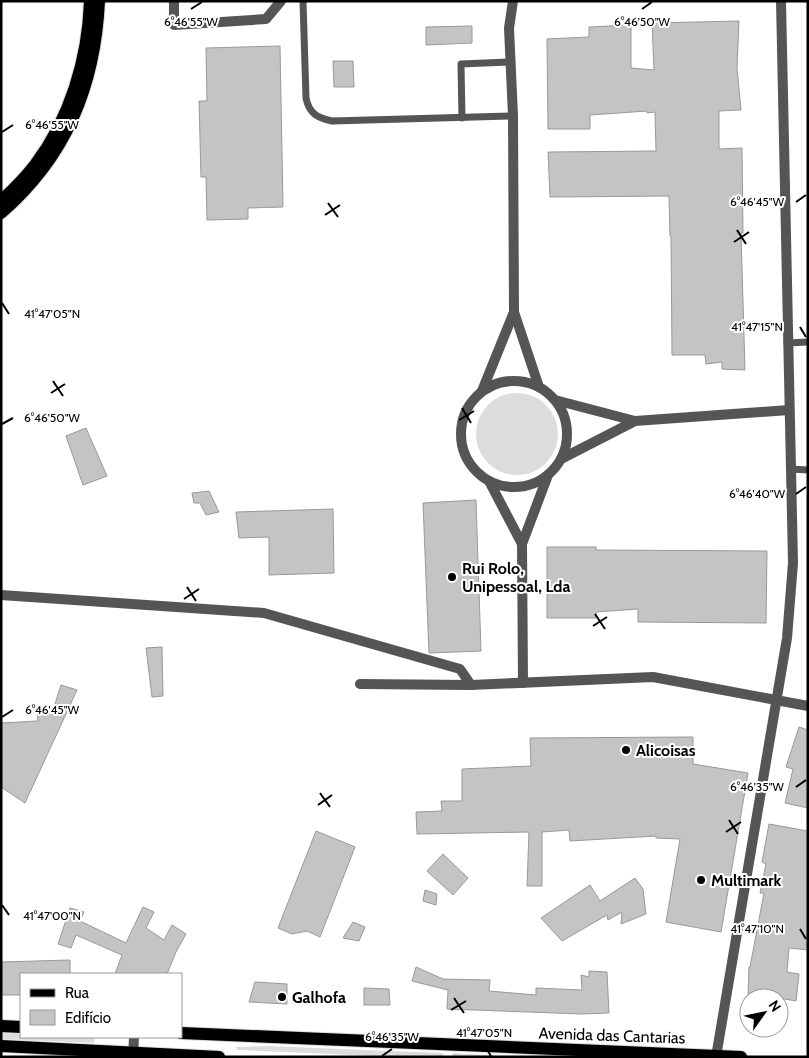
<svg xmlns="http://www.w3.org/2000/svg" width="809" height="1058" viewBox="0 0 809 1058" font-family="Cabin,sans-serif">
<rect width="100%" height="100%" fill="#fff"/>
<g fill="#dcdcdc">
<circle cx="517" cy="434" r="41"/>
<path d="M 1,1033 L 21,1034 L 21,1037 L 95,1037 L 94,1043 L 1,1039 Z"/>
<path d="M 267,1046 L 443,1053 L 443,1057 L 401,1057 L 237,1050 L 236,1047 Z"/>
<path d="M 453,1053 L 530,1057 L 452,1057 Z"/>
</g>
<g fill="#c4c4c4" stroke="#999">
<path d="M 739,21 L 737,68 L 741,110 L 719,111 L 719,149 L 742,148 L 743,233 L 741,233 L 745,370 L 722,369 L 722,362 L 706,364 L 705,355 L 672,355 L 671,236 L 670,236 L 669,196 L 550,197 L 548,152 L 656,151 L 655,112 L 647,113 L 647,111 L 590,115 L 590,129 L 548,129 L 547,39 L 589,37 L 589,27 L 631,25 L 631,68 L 654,70 L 652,23 Z"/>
<path d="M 472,26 L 472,43 L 426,45 L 426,27 Z"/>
<path d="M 280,46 L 283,207 L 248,208 L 248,219 L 207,220 L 206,177 L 201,177 L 199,101 L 207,101 L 206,48 Z"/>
<path d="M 333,61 L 353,61 L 354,87 L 334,87 Z"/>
<path d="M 86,428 L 107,476 L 83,485 L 66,436 Z"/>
<path d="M 209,491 L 219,512 L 206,515 L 200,503 L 194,503 L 192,493 Z"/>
<path d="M 476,500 L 481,651 L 429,653 L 423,503 Z"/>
<path d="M 333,509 L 334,573 L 269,575 L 269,537 L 239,538 L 236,512 Z"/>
<path d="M 547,547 L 596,547 L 596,550 L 767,551 L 766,623 L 638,622 L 638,609 L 596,612 L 596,618 L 547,618 Z"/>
<path d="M 162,647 L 163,696 L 152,697 L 146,648 Z"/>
<path d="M 61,685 L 77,690 L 25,803 L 1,787 L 1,723 L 38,721 L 37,710 L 53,710 Z"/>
<path d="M 799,727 L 808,730 L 808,808 L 785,803 L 793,769 L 786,767 Z"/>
<path d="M 693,737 L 693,764 L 748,773 L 721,932 L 666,922 L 680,839 L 656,838 L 656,836 L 570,841 L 569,830 L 542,832 L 542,886 L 527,886 L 529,832 L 417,834 L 416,812 L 442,811 L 441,801 L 462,801 L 462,769 L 531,766 L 530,738 Z"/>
<path d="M 769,824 L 808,831 L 808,950 L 789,948 L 787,972 L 799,974 L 796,1001 L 779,998 L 748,996 L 749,967 L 750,967 L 764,893 L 760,893 L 766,864 L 762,862 Z"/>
<path d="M 316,831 L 355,847 L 320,937 L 307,931 L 292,934 L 278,928 Z"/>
<path d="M 443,854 L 468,878 L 453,895 L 427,871 Z"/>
<path d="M 635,878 L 643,889 L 646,914 L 621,924 L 622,912 L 608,920 L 607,915 L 562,941 L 541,918 L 590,885 L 600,901 Z"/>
<path d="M 425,890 L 437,894 L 436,905 L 423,901 Z"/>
<path d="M 143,907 L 154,912 L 146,928 L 164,940 L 172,925 L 186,934 L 176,952 L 167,974 L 115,974 L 122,955 L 76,935 L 71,948 L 58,944 L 70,908 L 84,912 L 80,921 L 126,943 Z"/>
<path d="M 353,922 L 365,927 L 359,941 L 343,938 Z"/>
<path d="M 70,960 L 70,974 L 21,974 L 21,995 L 1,995 L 1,962 Z"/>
<path d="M 416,967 L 443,979 L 490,980 L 489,991 L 536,995 L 536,988 L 582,990 L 581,975 L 589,977 L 589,971 L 607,972 L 609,1013 L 582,1014 L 447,1009 L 448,990 L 412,981 Z"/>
<path d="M 255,982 L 287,984 L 287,1004 L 249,1002 Z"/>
<path d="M 364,988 L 389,989 L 390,1005 L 364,1005 Z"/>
</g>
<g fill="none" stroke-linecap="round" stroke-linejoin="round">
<defs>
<g id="primary">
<path d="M 1,201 C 13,190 25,178 35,165 C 70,118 88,60 90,1"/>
<path d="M 1,213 C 66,157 95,86 99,1"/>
<path d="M 1,1026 L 21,1027"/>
<path d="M 181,1033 L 741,1057"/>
<path d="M 1,1046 L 219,1057"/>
</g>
</defs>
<use href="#primary" stroke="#dbdbdb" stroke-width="14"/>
<g stroke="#555" stroke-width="7">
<path d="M 303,1 L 306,98 C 309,113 317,118 332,121 L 513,116"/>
<path d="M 462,118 L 461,64 L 509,62"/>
<path d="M 787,343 L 808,342"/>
<path d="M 790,469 L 808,470"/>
</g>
<g stroke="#555" stroke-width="10">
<path d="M 174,1 L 174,25 L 266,19 L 281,1"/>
<path d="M 513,1 L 509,28 L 513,116 L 514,312 L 539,387"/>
<circle cx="514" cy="434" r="53"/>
<path d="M 482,391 L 514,312"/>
<path d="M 555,400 L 635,421 L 789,410"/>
<path d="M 561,459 L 635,421"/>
<path d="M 489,481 L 522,544"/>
<path d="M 1,595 L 264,613 L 460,669 L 471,685"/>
<path d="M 523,683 L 522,544 L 548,475"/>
<path d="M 360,684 L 471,685 L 653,677 L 808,706"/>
<path d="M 133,1057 L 134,1037"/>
<path d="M 716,1057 L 787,638 L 793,563 L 781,1"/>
</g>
<use href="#primary" stroke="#000" stroke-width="12"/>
</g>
<path fill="none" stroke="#000" stroke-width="2" d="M 191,9 L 202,2M 642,9 L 652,2M 2,132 L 13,125M 796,202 L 806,195M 328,203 L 338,217M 325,215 L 340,205M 737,230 L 746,244M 734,242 L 749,232M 2,303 L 9,314M 800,327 L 806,337M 53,381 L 63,396M 51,393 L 65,384M 462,408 L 471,423M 459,420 L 474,411M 2,424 L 13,418M 796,494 L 806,487M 187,587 L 196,601M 184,599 L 199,589M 595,614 L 605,629M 593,626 L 607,617M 2,717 L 13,710M 796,787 L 806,780M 320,793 L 330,807M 318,805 L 332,795M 729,820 L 738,834M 726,832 L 741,822M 2,905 L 9,915M 800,929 L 806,939M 454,998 L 464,1013M 451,1010 L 466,1001M 484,1045 L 491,1056M 382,1056 L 392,1049"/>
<g fill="#000" stroke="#fff" stroke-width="2">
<circle cx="452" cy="577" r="5"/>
<circle cx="626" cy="750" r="5"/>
<circle cx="701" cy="880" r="5"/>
<circle cx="282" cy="997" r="5"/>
</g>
<g text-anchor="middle" stroke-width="4" stroke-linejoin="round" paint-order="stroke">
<g font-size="16" font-weight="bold" fill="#000" stroke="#fff" text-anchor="start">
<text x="462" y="574">Rui Rolo,<tspan x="462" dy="18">Unipessoal, Lda</tspan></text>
<text x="636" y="756">Alicoisas</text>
<text x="711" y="886">Multimark</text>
<text x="292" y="1003">Galhofa</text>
</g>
<g font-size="16" fill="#000" stroke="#fff">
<text transform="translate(612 1035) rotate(2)" y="6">Avenida das Cantarias</text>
</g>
</g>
<g font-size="12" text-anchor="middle" fill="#000" stroke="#fff" stroke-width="4" stroke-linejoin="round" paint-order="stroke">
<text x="191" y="26">6°46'55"W</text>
<text x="642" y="26">6°46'50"W</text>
<text x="52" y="129">6°46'55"W</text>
<text x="757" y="206">6°46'45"W</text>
<text x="52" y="318">41°47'05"N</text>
<text x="757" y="331">41°47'15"N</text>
<text x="52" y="422">6°46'50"W</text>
<text x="757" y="498">6°46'40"W</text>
<text x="52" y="714">6°46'45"W</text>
<text x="757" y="791">6°46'35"W</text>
<text x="52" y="920">41°47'00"N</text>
<text x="757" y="933">41°47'10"N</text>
<text x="484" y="1037">41°47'05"N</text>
<text x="392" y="1041">6°46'35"W</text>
</g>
<rect width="809" height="1058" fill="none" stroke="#000000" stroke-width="5"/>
<rect x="20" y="973" width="162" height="65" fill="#ffffff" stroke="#999999"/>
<rect x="30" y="989" width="25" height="8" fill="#000000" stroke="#999999"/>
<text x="65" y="998" font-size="15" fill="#000000">Rua</text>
<rect x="30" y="1010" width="25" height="15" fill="#c4c4c4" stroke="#999999"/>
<text x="65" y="1023" font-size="15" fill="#000000">Edifício</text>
<g transform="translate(764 1013) rotate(57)"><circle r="24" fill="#ffffff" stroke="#999999"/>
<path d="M0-4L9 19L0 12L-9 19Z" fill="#000000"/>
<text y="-8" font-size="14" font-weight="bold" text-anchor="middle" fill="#000000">N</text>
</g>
</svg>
